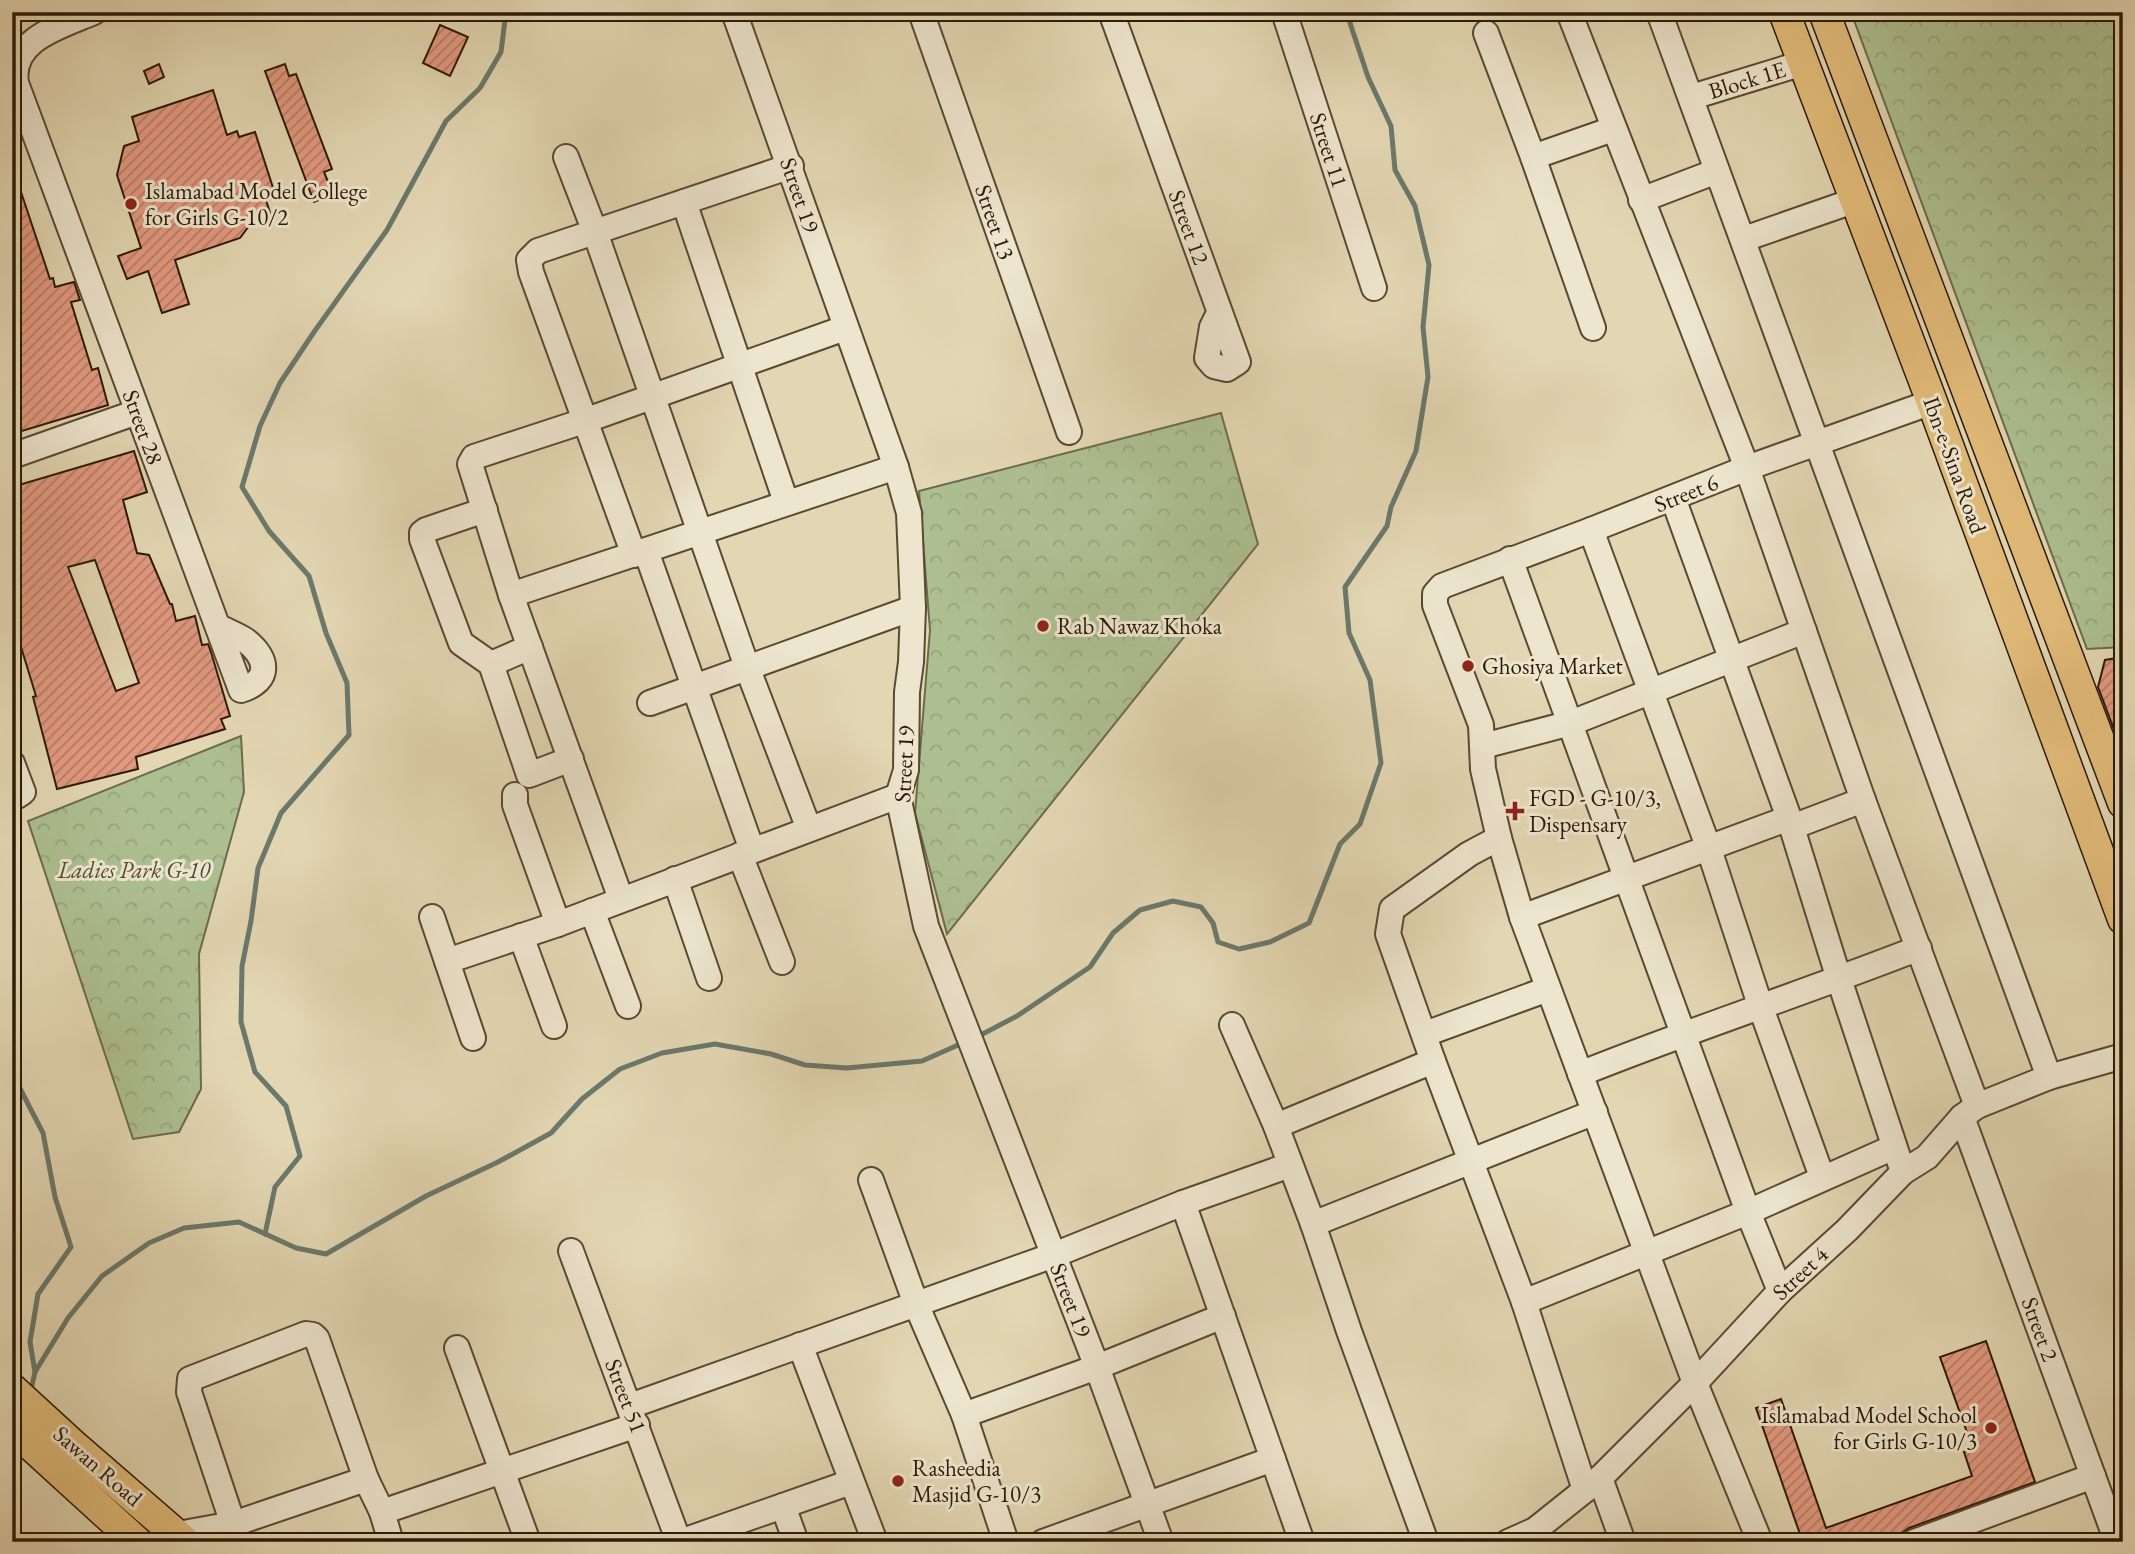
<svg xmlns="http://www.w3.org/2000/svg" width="2135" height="1554" viewBox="0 0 2135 1554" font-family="'EB Garamond',serif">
<defs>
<pattern id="forest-crowns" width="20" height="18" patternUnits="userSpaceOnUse" patternTransform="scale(1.75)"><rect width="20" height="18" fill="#adbf91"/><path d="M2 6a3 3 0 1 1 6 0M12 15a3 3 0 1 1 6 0" fill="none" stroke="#95a47c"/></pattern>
<pattern id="building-hatch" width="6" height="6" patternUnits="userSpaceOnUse" patternTransform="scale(1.75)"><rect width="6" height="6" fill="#e39a81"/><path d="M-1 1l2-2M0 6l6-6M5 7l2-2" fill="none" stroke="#b87d68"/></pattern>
</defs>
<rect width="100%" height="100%" fill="#e3d7b3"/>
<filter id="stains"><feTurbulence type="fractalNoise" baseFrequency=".00286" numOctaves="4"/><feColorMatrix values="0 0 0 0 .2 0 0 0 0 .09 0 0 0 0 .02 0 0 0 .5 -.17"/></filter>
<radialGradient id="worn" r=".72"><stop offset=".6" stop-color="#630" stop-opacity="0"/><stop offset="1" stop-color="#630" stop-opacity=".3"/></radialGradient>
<g fill="url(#forest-crowns)" stroke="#6c6c4c" stroke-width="2">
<path d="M 1851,12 L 2123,12 L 2123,647 L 2087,649 Z"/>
<path d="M 1221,413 L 1258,544 L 947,934 L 915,813 L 930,630 L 919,491 Z"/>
<path d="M 241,736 L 244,792 L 199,954 L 201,1089 L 179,1132 L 133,1139 L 28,821 Z"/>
</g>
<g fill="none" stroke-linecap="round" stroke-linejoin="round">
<g stroke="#6b796c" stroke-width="5">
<path d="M 977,1037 L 1017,1016 L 1090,967 L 1113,933 L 1140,910 L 1173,901 L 1201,907 L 1213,923 L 1218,942 L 1239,949 L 1270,942 L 1309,923 L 1340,844 L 1360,824 L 1381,763 L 1370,680 L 1349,633 L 1345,587 L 1387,526 L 1391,507 L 1416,451 L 1428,377 L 1423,327 L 1429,265 L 1415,206 L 1395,170 L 1391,126 L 1368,77 L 1350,23 L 1353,12"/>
<path d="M 12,1073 L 43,1133 L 55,1197 L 71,1247 L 38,1294 L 30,1342 L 35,1372"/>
<path d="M 265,1234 L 275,1187 L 300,1156 L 286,1106 L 255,1072 L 241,1022 L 242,966 L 251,921 L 258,868 L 281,813 L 349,735 L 347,683 L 326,633 L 309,576 L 269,531 L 242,487 L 260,426 L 280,383 L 314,332 L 387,230 L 446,121 L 480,88 L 501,52 L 506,12"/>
<path d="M 30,1394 L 35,1372 L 68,1318 L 102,1276 L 149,1243 L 184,1228 L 239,1222 L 296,1248 L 326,1254 L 426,1196 L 498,1162 L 551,1133 L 582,1099 L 620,1069 L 662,1053 L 715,1044 L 771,1054 L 805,1065 L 847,1068 L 922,1061 L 965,1042"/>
<path d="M 12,1476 L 18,1448"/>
</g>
</g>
<g fill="url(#building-hatch)" stroke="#2c1a08" stroke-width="2" fill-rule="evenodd">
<path d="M 440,25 L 468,37 L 450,76 L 423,63 Z"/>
<path d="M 159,64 L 164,77 L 149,84 L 144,71 Z"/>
<path d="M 285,64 L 289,76 L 296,74 L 332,169 L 324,172 L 333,194 L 314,202 L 265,71 Z"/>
<path d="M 213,90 L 227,135 L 237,131 L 239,137 L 255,132 L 276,197 L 266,200 L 272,219 L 249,226 L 240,238 L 175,260 L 189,304 L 162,313 L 148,271 L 127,279 L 118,256 L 141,248 L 117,175 L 124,146 L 139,141 L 132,117 Z"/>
<path d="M 15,174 L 50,279 L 53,278 L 55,287 L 74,282 L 80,300 L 71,302 L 92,370 L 98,368 L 108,405 L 12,434 L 12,175 Z"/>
<path d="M 134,451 L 147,492 L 123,500 L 137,553 L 149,555 L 170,604 L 172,604 L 176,621 L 195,616 L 202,645 L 208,644 L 211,652 L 230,716 L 221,719 L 225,729 L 136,757 L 138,769 L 57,789 L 33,697 L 36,696 L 21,647 L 12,650 L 12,487 ZM 95,560 L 139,683 L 116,691 L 68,567 Z"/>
<path d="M 2123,657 L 2123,751 L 2122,751 L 2098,687 L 2105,660 Z"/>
<path d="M 1986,1341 L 2035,1482 L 1909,1528 L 1902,1533 L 1899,1540 L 1895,1542 L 1793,1542 L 1793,1540 L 1801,1537 L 1756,1408 L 1781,1399 L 1826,1528 L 1972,1476 L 1964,1452 L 1973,1449 L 1940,1357 Z"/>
</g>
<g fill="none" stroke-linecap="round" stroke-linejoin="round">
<defs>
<g id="minor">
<path d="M 94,12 C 62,26 9,39 16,83 L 241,690 C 272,680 268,658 245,640 C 237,635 227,631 219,627"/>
<path d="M 734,12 L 896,467 L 909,513 L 913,608 L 911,662 L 907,692 L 906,770 L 898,796 L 926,926 L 1097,1367 L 1161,1542"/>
<path d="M 921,12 L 1069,432"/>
<path d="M 1111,12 L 1238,362 L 1227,369 L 1214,366 L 1207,358 L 1212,327 L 1219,313"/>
<path d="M 1284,12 L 1374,288"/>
<path d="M 1569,12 L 1747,468 L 1863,800 L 1977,1106"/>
<path d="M 1659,12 L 2049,1077"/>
<path d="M 1486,33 L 1533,157 L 1593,328"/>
<path d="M 1692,97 L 1803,63"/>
<path d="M 566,157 L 595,232 L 747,667 L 809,829"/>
<path d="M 1533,157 L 1613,129"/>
<path d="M 1641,200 L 1717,171"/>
<path d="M 684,202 L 786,502"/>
<path d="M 1744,239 L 1856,200"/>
<path d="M 12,456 L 137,412"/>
<path d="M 1673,498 L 1789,818 L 1839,979 L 1903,1172"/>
<path d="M 485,510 L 426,530 L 422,533 L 422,539 L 461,643 L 491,664 L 529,775 L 571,759"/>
<path d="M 1591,530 L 1708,846 L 1761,1008 L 1822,1177"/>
<path d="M 646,551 L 752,850"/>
<path d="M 634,555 L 531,272 L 529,260 L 538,251 L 791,166"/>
<path d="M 1510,559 L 1748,1212 L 1780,1291"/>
<path d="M 511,595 L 896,467"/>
<path d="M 491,664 L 530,647"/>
<path d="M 650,703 L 913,608"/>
<path d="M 1483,746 L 1571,723 L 1804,631"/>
<path d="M 12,763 L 23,792 L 17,796 L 12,795"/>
<path d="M 515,795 L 515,805 L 558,924"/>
<path d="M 1792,827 L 1863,800"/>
<path d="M 1499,838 L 1469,854 L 1392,909 L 1388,934 L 1433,1061 L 1524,1302 L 1585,1490"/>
<path d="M 740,855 L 782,962"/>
<path d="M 675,879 L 709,978"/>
<path d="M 621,899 L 511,595 L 470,464 L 474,457 L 584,421 L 845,328"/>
<path d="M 592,911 L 628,1006"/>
<path d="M 432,917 L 473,1038"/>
<path d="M 1522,917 L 1789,818"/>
<path d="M 521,936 L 554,1026"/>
<path d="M 447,961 L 558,924 L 898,796"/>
<path d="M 1232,1025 L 1276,1126 L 1313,1224 L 1349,1331 L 1426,1542"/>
<path d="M 1425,1034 L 1548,989"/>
<path d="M 1580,1074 C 1692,1029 1807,992 1919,948"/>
<path d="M 1962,1117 L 2117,1542"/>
<path d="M 1276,1126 L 1433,1061"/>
<path d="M 871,1180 L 916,1304 L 964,1415 L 1006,1542"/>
<path d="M 1183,1203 L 1302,1542"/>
<path d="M 1313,1224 L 1595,1112"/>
<path d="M 571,1251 L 679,1542"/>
<path d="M 1524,1302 L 1748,1212 L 1894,1147"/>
<path d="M 800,1345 L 875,1542"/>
<path d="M 457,1348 L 528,1542"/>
<path d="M 630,1406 L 1054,1255 L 1183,1203 L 1290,1165"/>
<path d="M 964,1415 L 1097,1367 L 1223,1316"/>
<path d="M 1600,1478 L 1623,1542"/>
<path d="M 783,1506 L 796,1542"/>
<path d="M 382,1512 L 637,1425"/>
<path d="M 233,1524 L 189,1392 L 190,1379 L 306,1334 L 313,1335 L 317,1339 L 366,1479 L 382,1512 L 391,1542"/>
<path d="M 178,1534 L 233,1524 L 366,1479"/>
<path d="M 680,1542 L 851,1482"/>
<path d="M 1043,1542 L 1273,1459"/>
<path d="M 1508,1542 L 1535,1530 L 1600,1478 L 1695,1383 L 1780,1291 L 1847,1230 L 1903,1172 L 1927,1157 L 1962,1117 L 1977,1106 L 2049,1077 L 2123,1056"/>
<path d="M 1760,1542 L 1695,1383 L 1522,917 L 1499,838 L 1483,769 L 1481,725 L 1435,605 L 1435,594 L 1442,586 L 1591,530 L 1747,468 L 1932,402"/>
<path d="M 1914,1542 L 2093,1476"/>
</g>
<g id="major">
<path d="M 1784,12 L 1932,402 L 2123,919"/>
<path d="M 1824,12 L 2123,803"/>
<path d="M 12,1389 L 72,1444 L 185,1542"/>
<path d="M 12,1428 L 137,1542"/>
</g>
</defs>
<use href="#minor" stroke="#5a4933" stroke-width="28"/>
<use href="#major" stroke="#2c1a08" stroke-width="33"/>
<use href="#minor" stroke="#ede5ce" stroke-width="24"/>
<use href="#major" stroke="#e2bc7a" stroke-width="30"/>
</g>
<g fill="#8f2418" stroke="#ede5ce" stroke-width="2.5">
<circle cx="131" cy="204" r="7"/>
<circle cx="1043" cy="626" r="7"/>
<circle cx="1468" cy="666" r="7"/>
<path d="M1511.5 800.5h7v7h7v7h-7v7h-7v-7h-7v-7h7z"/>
<circle cx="1991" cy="1428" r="7"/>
<circle cx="898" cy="1481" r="7"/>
</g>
<g text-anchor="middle" stroke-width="6" stroke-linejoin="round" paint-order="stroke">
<g font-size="23" fill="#2c1a08" stroke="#ede5ce">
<text transform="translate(1747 80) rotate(-17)" y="8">Block 1E</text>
<text transform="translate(1329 150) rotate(72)" y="8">Street 11</text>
<text transform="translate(800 195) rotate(71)" y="8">Street 19</text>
<text transform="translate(995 222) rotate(71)" y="8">Street 13</text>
<text transform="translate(1189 227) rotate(70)" y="8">Street 12</text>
<text transform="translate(143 427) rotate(70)" y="8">Street 28</text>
<text transform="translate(1955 465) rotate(70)" y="8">Ibn-e-Sina Road</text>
<text transform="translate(1686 493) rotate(-22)" y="8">Street 6</text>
<text transform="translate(904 764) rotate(-87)" y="8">Street 19</text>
<text transform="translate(1800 1273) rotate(-43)" y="8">Street 4</text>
<text transform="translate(1071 1300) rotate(69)" y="8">Street 19</text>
<text transform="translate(2040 1329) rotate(70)" y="8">Street 2</text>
<text transform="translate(626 1396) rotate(69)" y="8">Street 51</text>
<text transform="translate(98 1466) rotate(41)" y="8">Sawan Road</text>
</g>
<g font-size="23" fill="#2c1a08" stroke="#ede5ce" text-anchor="start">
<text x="145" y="199">Islamabad Model College<tspan x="145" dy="26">for Girls G-10/2</tspan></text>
<text x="1057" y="634">Rab Nawaz Khoka</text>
<text x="1482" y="674">Ghosiya Market</text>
<text x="1529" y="806">FGD - G-10/3,<tspan x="1529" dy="26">Dispensary</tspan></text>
<text x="1977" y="1423" text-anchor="end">Islamabad Model School<tspan x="1977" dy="26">for Girls G-10/3</tspan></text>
<text x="912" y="1476">Rasheedia<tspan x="912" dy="26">Masjid G-10/3</tspan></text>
</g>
<g font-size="23" font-style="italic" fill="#534c31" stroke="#ede5ce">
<text x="134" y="878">Ladies Park G-10</text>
</g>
</g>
<rect width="2135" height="1554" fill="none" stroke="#e3d7b3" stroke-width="42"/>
<rect x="14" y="14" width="2107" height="1526" fill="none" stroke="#2c1a08" stroke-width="3.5"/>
<rect x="21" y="21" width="2093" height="1512" fill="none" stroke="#2c1a08" stroke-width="2"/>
<rect width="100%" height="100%" filter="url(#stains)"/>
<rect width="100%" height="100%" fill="url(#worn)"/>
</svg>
